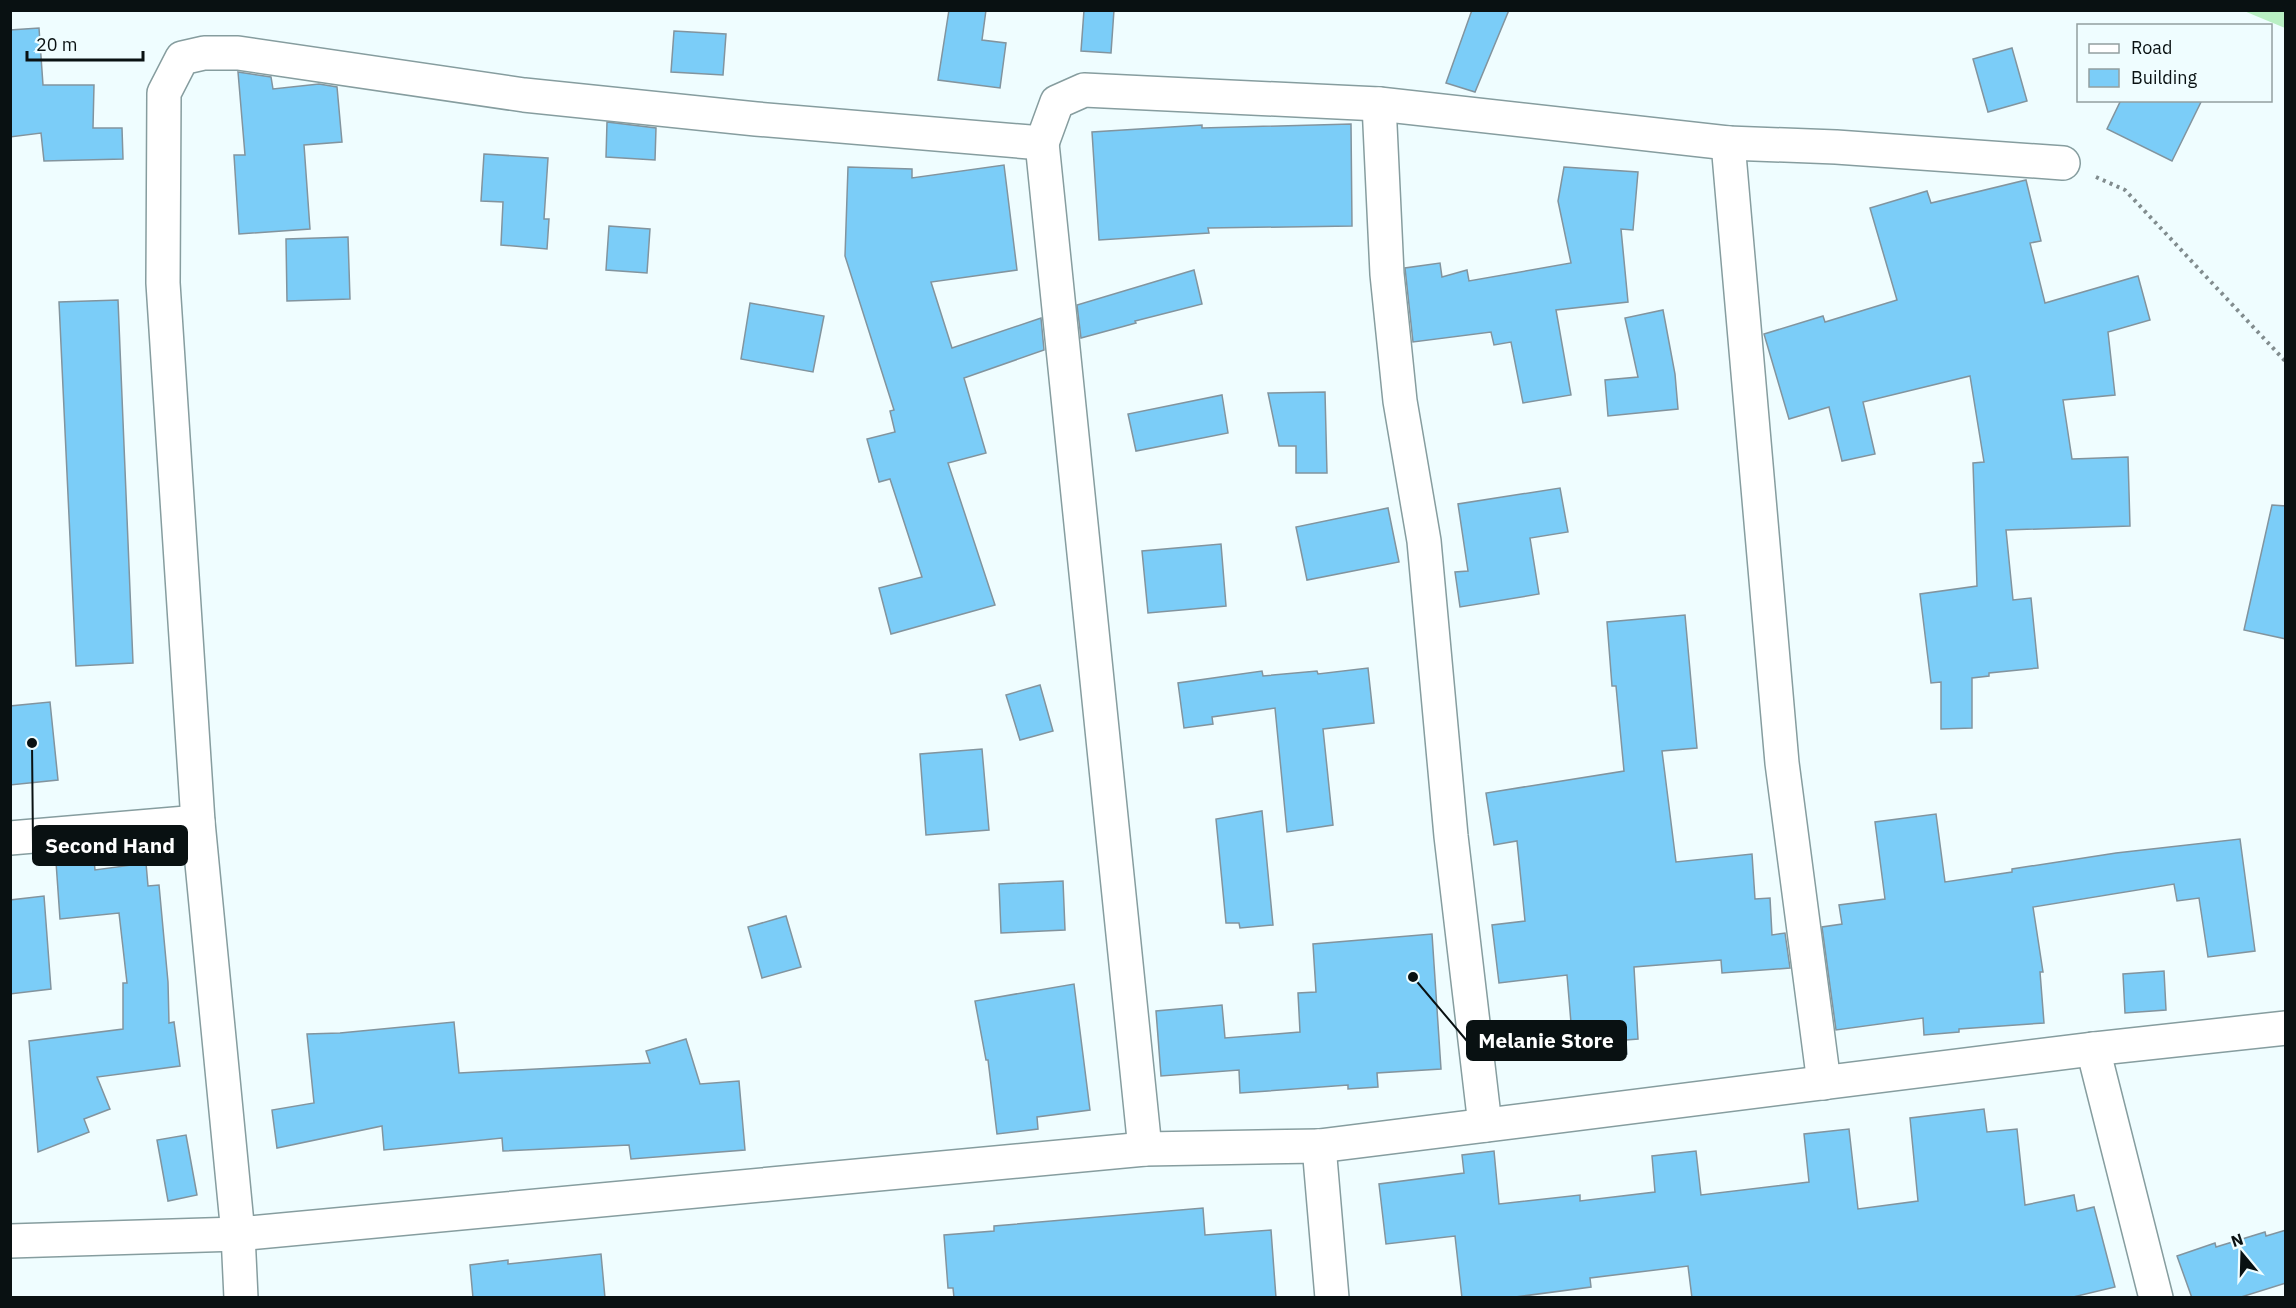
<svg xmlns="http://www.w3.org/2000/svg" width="2296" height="1308" viewBox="0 0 2296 1308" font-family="'IBM Plex Sans',sans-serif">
<rect width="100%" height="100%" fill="#effdff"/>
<path fill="#b8efc3" d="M 2244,11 L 2285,11 L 2285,28 Z"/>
<g fill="#7bcdf8" stroke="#82949e" stroke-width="1.5">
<path d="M 949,10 L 986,10 L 982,40 L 1006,43 L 1000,88 L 938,80 Z"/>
<path d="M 1084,10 L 1114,10 L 1111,53 L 1081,51 Z"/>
<path d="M 1472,10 L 1509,10 L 1475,92 L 1446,83 Z"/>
<path d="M 39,28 L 43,85 L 94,85 L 93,128 L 122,128 L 123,159 L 44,161 L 41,133 L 10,137 L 10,30 Z"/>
<path d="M 674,31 L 726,34 L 723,75 L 671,72 Z"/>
<path d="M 2012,48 L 2027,101 L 1988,112 L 1973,59 Z"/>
<path d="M 238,72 L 271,77 L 273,89 L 319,84 L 337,87 L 342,142 L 304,145 L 310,229 L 239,234 L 234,155 L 245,155 Z"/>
<path d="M 2121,100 L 2202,100 L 2172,161 L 2107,129 Z"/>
<path d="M 607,122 L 656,128 L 655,160 L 606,157 Z"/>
<path d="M 1351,124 L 1352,226 L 1208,228 L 1209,233 L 1099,240 L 1092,132 L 1202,125 L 1202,128 Z"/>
<path d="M 484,154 L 548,158 L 544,219 L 549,219 L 547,249 L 501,245 L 503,202 L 481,201 Z"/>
<path d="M 1004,165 L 1017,270 L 931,282 L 952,348 L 1041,318 L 1044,350 L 964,378 L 986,453 L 948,463 L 995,605 L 891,634 L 879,588 L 922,577 L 890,479 L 879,482 L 867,439 L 895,432 L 890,411 L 894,410 L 845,256 L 848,167 L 912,169 L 912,178 Z"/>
<path d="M 1564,167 L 1638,172 L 1633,230 L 1621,229 L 1628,302 L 1556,310 L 1571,395 L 1523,403 L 1511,342 L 1494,345 L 1491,332 L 1413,342 L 1405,268 L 1440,263 L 1442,277 L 1467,270 L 1469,281 L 1571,263 L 1558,201 Z"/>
<path d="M 2026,180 L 2041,241 L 2030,243 L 2045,303 L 2138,276 L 2150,320 L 2108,332 L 2115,395 L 2063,400 L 2072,459 L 2128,457 L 2130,526 L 2006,530 L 2013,600 L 2031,598 L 2038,668 L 1989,673 L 1989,676 L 1972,678 L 1972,728 L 1941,729 L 1941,682 L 1931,683 L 1920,594 L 1977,586 L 1973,463 L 1984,462 L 1970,376 L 1863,402 L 1875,454 L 1842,461 L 1829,407 L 1789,419 L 1764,334 L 1823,316 L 1825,322 L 1897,300 L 1870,208 L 1927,191 L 1931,203 Z"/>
<path d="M 609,226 L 650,229 L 647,273 L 606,270 Z"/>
<path d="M 348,237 L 350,299 L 287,301 L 286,239 Z"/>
<path d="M 1194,270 L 1202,304 L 1135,321 L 1136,323 L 1081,338 L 1077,305 Z"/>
<path d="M 118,300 L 133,663 L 76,666 L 59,302 Z"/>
<path d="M 750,303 L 824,316 L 813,372 L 741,359 Z"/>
<path d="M 1663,310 L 1675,374 L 1678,409 L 1608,416 L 1605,380 L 1638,377 L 1625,318 Z"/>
<path d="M 1325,392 L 1327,473 L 1296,473 L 1296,446 L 1279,446 L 1268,393 Z"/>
<path d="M 1222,395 L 1228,433 L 1136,451 L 1128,414 Z"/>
<path d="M 1560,488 L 1568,532 L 1530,538 L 1539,594 L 1460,607 L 1455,572 L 1468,571 L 1458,504 Z"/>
<path d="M 2272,505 L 2286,506 L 2286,639 L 2244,630 Z"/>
<path d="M 1388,508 L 1399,562 L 1307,580 L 1296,527 Z"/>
<path d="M 1221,544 L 1226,606 L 1148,613 L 1142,551 Z"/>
<path d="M 1685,615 L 1697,748 L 1662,751 L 1676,862 L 1752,854 L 1755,899 L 1770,898 L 1772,935 L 1785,933 L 1790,968 L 1722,973 L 1721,960 L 1634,967 L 1638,1039 L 1626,1040 L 1627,1054 L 1574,1059 L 1567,975 L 1499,983 L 1492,925 L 1525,921 L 1517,841 L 1494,845 L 1486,793 L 1624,771 L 1616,686 L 1612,686 L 1607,622 Z"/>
<path d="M 1368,668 L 1374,723 L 1323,729 L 1333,825 L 1287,832 L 1275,708 L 1212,717 L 1213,724 L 1184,728 L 1178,683 L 1262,671 L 1263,676 L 1317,671 L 1318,674 Z"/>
<path d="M 1040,685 L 1053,731 L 1020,740 L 1006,695 Z"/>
<path d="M 50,702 L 58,780 L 10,785 L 10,706 Z"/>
<path d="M 982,749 L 989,830 L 926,835 L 920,754 Z"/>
<path d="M 1262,811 L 1273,925 L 1240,928 L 1239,923 L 1226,923 L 1216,819 Z"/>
<path d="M 1936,814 L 1945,882 L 2012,872 L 2012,869 L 2116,853 L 2240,839 L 2255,951 L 2208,957 L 2199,898 L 2177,901 L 2174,884 L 2033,907 L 2043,972 L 2040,972 L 2044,1023 L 1959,1029 L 1959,1032 L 1924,1035 L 1923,1018 L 1836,1030 L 1822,927 L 1842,924 L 1839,905 L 1885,899 L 1875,822 Z"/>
<path d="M 94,859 L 95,870 L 146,863 L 148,886 L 159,885 L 168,982 L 169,1023 L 174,1022 L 180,1066 L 97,1077 L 110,1109 L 84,1119 L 89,1132 L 38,1152 L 29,1041 L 123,1029 L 123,983 L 127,983 L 119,913 L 60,919 L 56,862 Z"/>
<path d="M 1063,881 L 1065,930 L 1001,933 L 999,884 Z"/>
<path d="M 44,896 L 51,989 L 10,994 L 10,900 Z"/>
<path d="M 786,916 L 801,967 L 762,978 L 748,927 Z"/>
<path d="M 1432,934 L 1441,1069 L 1377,1073 L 1378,1087 L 1348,1089 L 1348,1085 L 1240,1093 L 1239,1070 L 1161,1076 L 1156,1011 L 1222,1005 L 1225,1038 L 1300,1032 L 1298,993 L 1316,992 L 1313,944 Z"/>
<path d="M 2164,971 L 2166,1010 L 2125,1013 L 2123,974 Z"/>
<path d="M 1074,984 L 1090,1110 L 1037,1117 L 1038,1129 L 997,1134 L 988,1060 L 986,1060 L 975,1001 Z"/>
<path d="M 454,1022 L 459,1073 L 650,1063 L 646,1051 L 686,1039 L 700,1084 L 739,1081 L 745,1150 L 631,1159 L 629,1145 L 503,1151 L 502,1138 L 384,1150 L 382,1126 L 277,1148 L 272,1110 L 314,1103 L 307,1034 L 340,1033 Z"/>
<path d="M 1984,1109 L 1987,1132 L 2017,1129 L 2025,1205 L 2074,1195 L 2077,1211 L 2094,1207 L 2115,1287 L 2069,1298 L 1692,1298 L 1688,1266 L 1590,1278 L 1591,1287 L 1508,1298 L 1462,1298 L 1455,1236 L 1386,1244 L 1379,1184 L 1464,1173 L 1462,1155 L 1494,1151 L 1499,1204 L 1580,1195 L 1580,1201 L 1655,1192 L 1652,1156 L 1696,1151 L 1701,1195 L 1809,1182 L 1804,1134 L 1849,1129 L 1858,1209 L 1918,1201 L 1910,1118 Z"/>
<path d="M 186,1135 L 197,1195 L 168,1201 L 157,1140 Z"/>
<path d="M 1203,1208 L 1205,1235 L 1271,1230 L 1276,1298 L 954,1298 L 953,1288 L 948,1288 L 944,1235 L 994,1231 L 994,1226 Z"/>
<path d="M 2286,1230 L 2286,1283 L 2238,1298 L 2192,1298 L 2177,1256 L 2215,1243 L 2216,1247 L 2265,1232 L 2266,1236 Z"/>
<path d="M 601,1254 L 605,1298 L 473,1298 L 470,1265 L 508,1260 L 508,1264 Z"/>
</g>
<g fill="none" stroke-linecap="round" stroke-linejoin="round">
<defs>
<g id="minor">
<path d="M 1379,104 L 1387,274 L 1400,401 L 1424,541 L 1451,836 L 1485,1125"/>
<path d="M 1042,143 L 1145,1149"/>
<path d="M 1728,143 L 1836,147 L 2063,163"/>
<path d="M 10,838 L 198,822"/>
<path d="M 2093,1049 L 2156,1298"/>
<path d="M 1319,1146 L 1332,1298"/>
<path d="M 10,1241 L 238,1234 L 1145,1149 L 1319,1146 L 2093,1049 L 2286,1028"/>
<path d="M 241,1298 L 238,1234 L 198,822 L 163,283 L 164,93 L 182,58 L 204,53 L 238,53 L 524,95 L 756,119 L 1042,143 L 1057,102 L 1084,90 L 1379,104 L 1728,143 L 1782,763 L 1824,1083"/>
</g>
</defs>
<use href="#minor" stroke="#869d9f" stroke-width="36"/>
<path stroke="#818c8e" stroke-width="4" stroke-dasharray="3 4.5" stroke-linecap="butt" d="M 2096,177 L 2125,190 L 2286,362"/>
<use href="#minor" stroke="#fff" stroke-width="33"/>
</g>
<path fill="none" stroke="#091112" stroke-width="2" d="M32 743L33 845M1413 977L1467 1041"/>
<g fill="#091112" stroke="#effdff" stroke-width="2">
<circle cx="32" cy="743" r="6"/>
<circle cx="1413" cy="977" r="6"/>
</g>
<g fill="#091112" stroke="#091112" stroke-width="2">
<rect x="33" y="826" width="154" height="39" rx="6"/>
<rect x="1467" y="1021" width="159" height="39" rx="6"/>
</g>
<g font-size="21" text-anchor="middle" font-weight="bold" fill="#fff">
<text x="110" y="853">Second Hand</text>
<text x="1546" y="1048">Melanie Store</text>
</g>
<rect width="2296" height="1308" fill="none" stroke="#091112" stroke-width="24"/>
<rect x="2077" y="24" width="195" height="78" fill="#effdff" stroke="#939fa0" stroke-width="1.5"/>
<rect x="2089" y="44" width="30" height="9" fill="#ffffff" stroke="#939fa0" stroke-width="1.5"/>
<text x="2131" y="54" font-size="18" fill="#091112">Road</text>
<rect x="2089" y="69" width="30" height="18" fill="#7bcdf8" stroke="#939fa0" stroke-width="1.5"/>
<text x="2131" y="84" font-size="18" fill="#091112">Building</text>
<g transform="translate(2242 1254) rotate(341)" stroke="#effdff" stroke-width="4.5" paint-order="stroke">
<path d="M0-4.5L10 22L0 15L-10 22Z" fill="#091112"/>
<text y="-9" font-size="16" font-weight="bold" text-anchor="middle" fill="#091112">N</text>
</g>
<path d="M27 51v9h116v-9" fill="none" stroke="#091112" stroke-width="3"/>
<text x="36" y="51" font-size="18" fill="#091112" stroke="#effdff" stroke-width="4.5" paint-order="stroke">20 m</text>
</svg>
